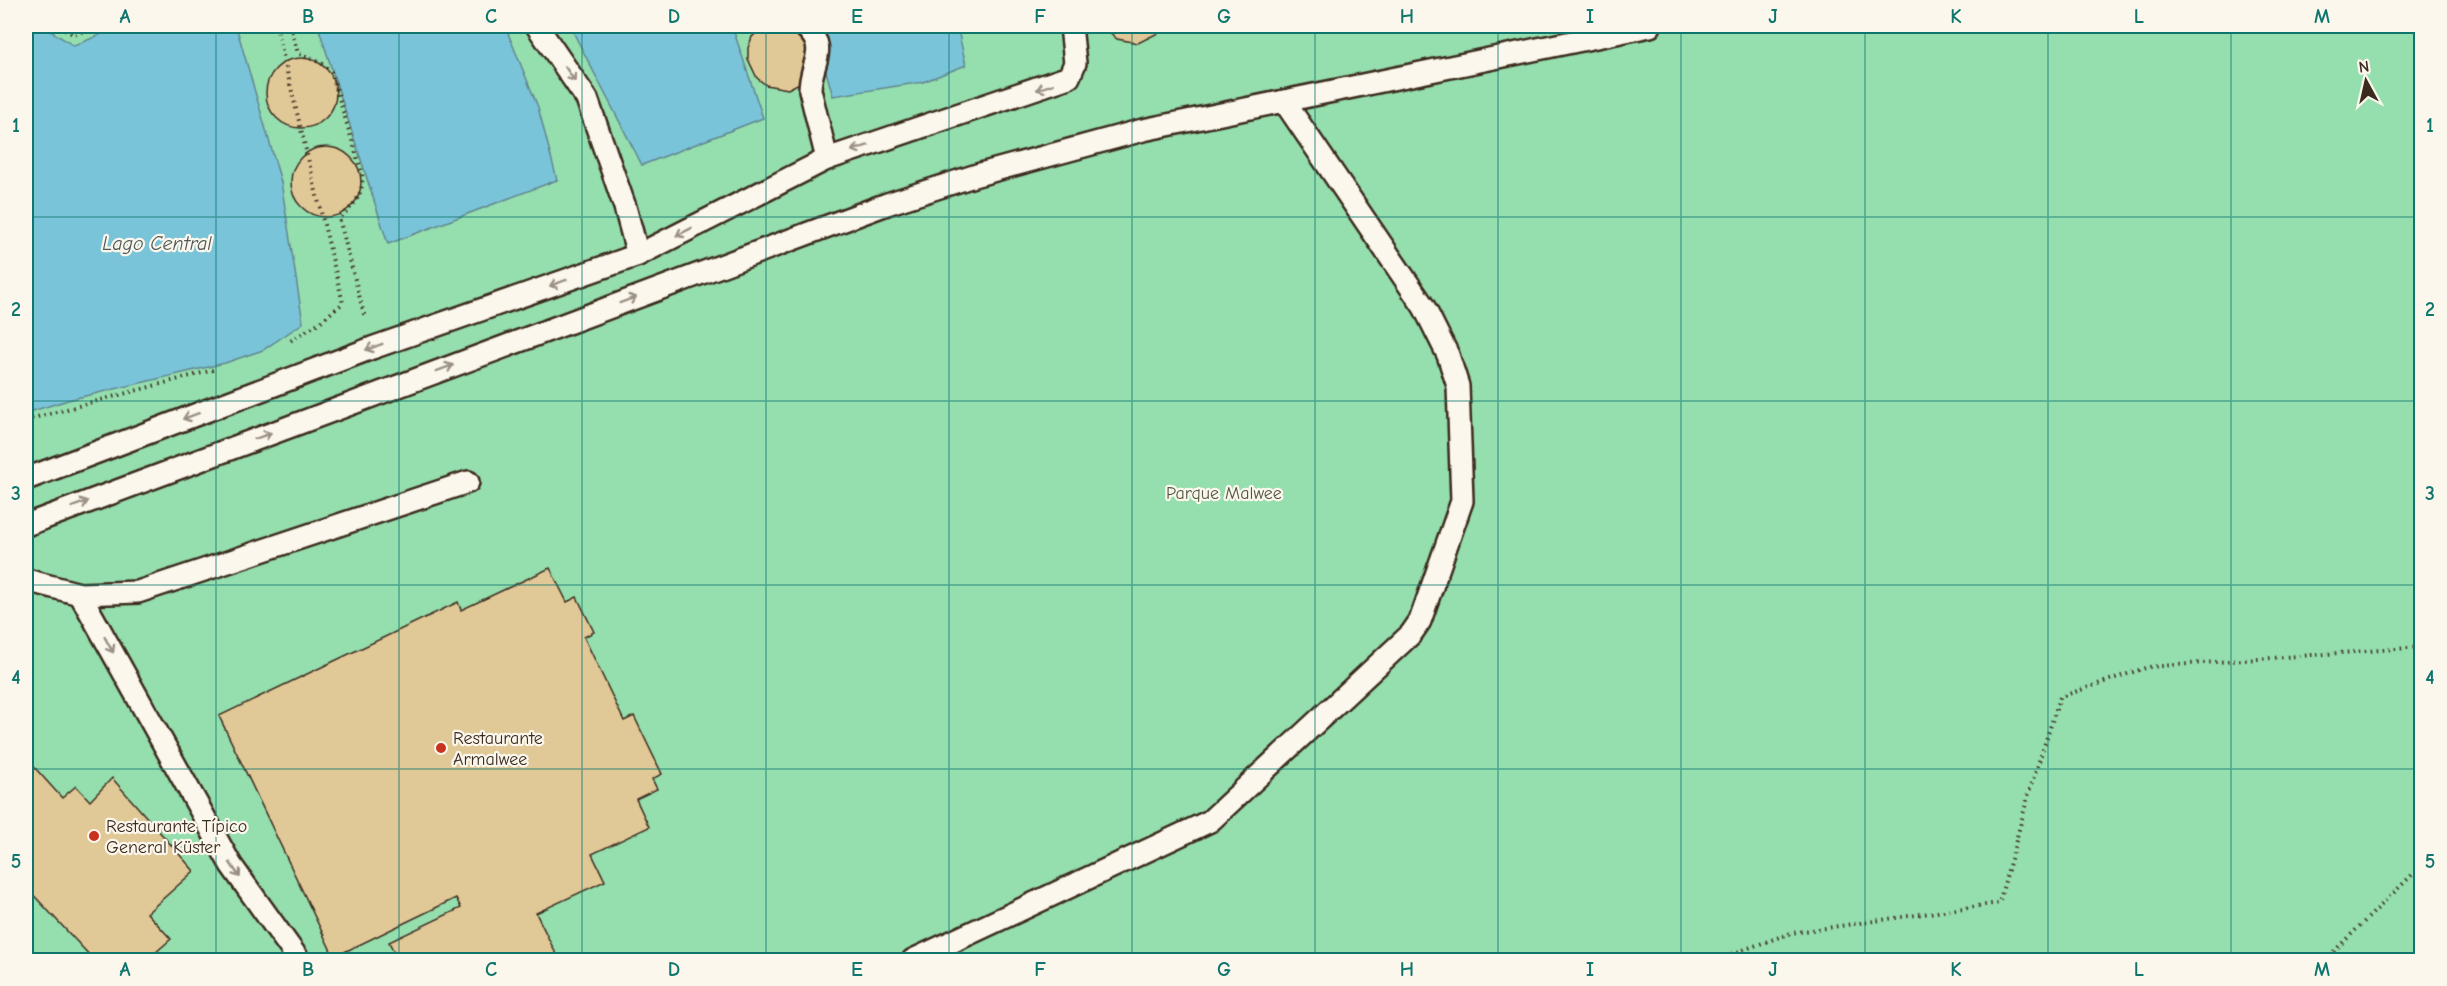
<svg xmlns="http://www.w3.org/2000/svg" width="2447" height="986" viewBox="0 0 2447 986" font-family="'Comic Neue',sans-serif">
<rect width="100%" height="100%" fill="#fbf7ec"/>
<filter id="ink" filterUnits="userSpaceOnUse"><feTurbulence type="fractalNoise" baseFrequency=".0167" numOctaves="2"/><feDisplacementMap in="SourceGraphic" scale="12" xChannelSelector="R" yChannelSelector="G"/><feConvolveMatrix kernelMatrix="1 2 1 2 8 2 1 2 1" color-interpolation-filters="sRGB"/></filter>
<g filter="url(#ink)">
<rect fill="#95dead" stroke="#688466" stroke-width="1.5" x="26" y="26" width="2395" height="934"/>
<g fill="#7ac4da" stroke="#61868f" stroke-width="1.5">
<path d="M 34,26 L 43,26 L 74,46 L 120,26 L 236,26 L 281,182 L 303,323 L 263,350 L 225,363 L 68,400 L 26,413 L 26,40 Z"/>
<path d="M 318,26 L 505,26 L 538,107 L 557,180 L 388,244 Z"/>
<path d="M 570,26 L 732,26 L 763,118 L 642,165 Z"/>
<path d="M 813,26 L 957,26 L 966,65 L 923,82 L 833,96 Z"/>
</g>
<g fill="#e0c897" stroke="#3b2a1e" stroke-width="1.5">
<path d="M 764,26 L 803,26 L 812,34 L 807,79 L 788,89 L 766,85 L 757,78 L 748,59 L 748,48 L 752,37 Z"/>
<path d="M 1103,26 L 1163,26 L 1158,33 L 1138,43 L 1117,39 Z"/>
<circle cx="301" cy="93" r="35"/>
<circle cx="326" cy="182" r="35"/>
<path d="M 550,568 L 567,602 L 577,597 L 594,632 L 584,637 L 624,721 L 634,716 L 662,774 L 652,779 L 657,789 L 636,799 L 649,827 L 592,854 L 605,881 L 536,913 L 559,960 L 398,960 L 389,942 L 461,908 L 456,898 L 334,957 L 219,716 L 458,602 L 461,610 Z"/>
<path d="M 26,758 L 62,798 L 76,786 L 90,801 L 112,778 L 194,871 L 147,913 L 171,939 L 147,960 L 94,960 L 26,887 Z"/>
</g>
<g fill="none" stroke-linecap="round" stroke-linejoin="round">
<defs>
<g id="lane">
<path d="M 804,26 C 831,50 810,62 810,90 L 827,159"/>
<path d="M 638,255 L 827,159 L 1069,77 L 1075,63 L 1071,26"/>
<path d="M 26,479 L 372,348 L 638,255 L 625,207 L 587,99 L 537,26"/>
<path d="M 26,525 L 887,204 L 977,175 L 1143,130 L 1650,26"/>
<path d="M 26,580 L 80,594 L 138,592 L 468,482"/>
<path d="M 80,594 L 231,865 L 299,960"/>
<path d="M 913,960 L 1210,821 L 1411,634 L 1420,621 L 1462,501 L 1458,386 L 1448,355 L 1424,307 L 1284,101"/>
</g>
</defs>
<use href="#lane" stroke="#3b2a1e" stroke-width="26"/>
<g stroke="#3b2a1e" stroke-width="4" stroke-dasharray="1.5 4.5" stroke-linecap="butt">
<path d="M 60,26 L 74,35 L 95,26"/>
<path d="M 276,26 L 343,303 L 320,322 L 287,343"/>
<path d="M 290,26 L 298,53 L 323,64 L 331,72 L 362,173 C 364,194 355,205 339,218 L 365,318"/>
<path d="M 26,30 L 29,26"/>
<path d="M 26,420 L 213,370"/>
<path d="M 1715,960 L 1791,933 L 1999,903 L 2030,789 L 2060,697 L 2148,667 L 2422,647"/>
<path d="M 2325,960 L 2415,872 L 2422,872"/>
</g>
<use href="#lane" stroke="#fbf7ec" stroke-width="21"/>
</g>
<defs><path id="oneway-shaft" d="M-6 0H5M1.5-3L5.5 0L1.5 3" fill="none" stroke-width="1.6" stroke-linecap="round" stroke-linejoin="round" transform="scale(1.5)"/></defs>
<g stroke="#9b9085">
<use href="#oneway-shaft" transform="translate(570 74) rotate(56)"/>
<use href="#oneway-shaft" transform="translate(1045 87) rotate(162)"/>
<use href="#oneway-shaft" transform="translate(860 148) rotate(162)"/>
<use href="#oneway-shaft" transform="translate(684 232) rotate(153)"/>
<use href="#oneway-shaft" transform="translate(558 283) rotate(160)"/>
<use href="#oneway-shaft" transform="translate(628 300) rotate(-20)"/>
<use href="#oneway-shaft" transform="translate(374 347) rotate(160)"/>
<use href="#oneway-shaft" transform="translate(445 368) rotate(-20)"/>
<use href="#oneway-shaft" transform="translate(191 416) rotate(159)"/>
<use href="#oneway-shaft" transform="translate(263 436) rotate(-20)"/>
<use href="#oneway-shaft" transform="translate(80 504) rotate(-20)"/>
<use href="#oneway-shaft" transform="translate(109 645) rotate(61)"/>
<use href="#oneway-shaft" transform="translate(235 870) rotate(56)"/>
</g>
</g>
<path fill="none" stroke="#0f766e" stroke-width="1.5" stroke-opacity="0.55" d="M 216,26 L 216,960M 399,26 L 399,960M 582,26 L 582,960M 766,26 L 766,960M 949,26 L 949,960M 1132,26 L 1132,960M 1315,26 L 1315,960M 1498,26 L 1498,960M 1681,26 L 1681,960M 1865,26 L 1865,960M 2048,26 L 2048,960M 2231,26 L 2231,960M 26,217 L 2422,217M 26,401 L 2422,401M 26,585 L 2422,585M 26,769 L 2422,769"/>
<g fill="#c8321e" stroke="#fbf7ec" stroke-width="2">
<circle cx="441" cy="748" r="6"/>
<circle cx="94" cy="836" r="6"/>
</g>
<g text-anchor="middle" stroke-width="4.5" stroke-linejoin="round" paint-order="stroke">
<g font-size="18" fill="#525742" stroke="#fbf7ec">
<text x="1224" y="499">Parque Malwee</text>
</g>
<g font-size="18" fill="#3b2a1e" stroke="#fbf7ec" text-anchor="start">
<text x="453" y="744">Restaurante<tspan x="453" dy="21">Armalwee</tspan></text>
<text x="106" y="832">Restaurante Típico<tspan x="106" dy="21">General Küster</tspan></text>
</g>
<g font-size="20" font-style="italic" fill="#4e5856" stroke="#fbf7ec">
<text x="157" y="250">Lago Central</text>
</g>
</g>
<rect width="2447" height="986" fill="none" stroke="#fbf7ec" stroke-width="66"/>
<g transform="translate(2366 81) rotate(352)" stroke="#fbf7ec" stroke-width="4.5" paint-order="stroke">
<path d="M0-4.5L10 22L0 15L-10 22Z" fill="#3b2a1e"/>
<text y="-9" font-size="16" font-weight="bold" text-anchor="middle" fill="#3b2a1e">N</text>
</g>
<rect x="33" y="33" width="2381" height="920" fill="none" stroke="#0f766e" stroke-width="2"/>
<g font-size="20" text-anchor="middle" font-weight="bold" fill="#0f766e">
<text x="125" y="23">A</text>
<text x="308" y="23">B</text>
<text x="491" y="23">C</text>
<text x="674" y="23">D</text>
<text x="857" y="23">E</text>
<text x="1040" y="23">F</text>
<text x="1224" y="23">G</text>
<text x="1407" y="23">H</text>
<text x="1590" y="23">I</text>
<text x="1773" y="23">J</text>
<text x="1956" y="23">K</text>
<text x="2139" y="23">L</text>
<text x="2322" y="23">M</text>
<text x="16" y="132">1</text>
<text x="2430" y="132">1</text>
<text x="16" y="316">2</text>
<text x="2430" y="316">2</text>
<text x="16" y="500">3</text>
<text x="2430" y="500">3</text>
<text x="16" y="684">4</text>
<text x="2430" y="684">4</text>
<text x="16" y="868">5</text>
<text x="2430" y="868">5</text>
<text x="125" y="976">A</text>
<text x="308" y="976">B</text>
<text x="491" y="976">C</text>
<text x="674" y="976">D</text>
<text x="857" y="976">E</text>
<text x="1040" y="976">F</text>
<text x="1224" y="976">G</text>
<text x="1407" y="976">H</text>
<text x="1590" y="976">I</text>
<text x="1773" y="976">J</text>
<text x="1956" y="976">K</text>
<text x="2139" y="976">L</text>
<text x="2322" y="976">M</text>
</g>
</svg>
